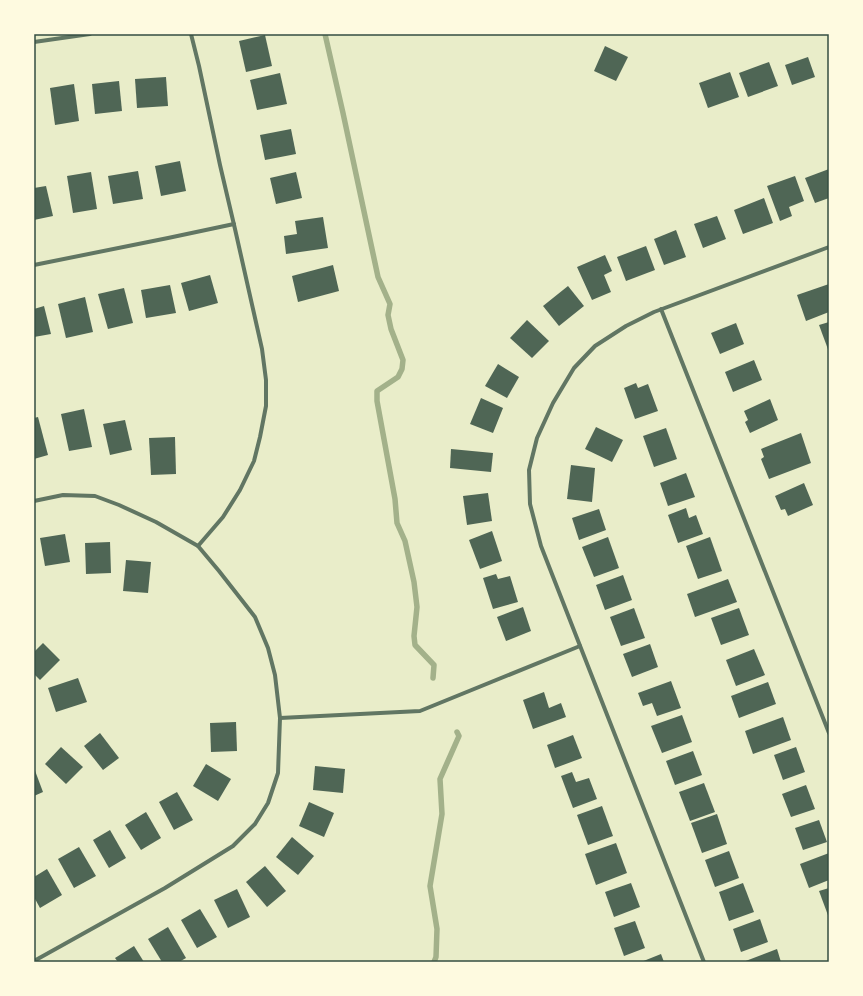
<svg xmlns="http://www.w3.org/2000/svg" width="863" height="996" viewBox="0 0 863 996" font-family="'Space Grotesk',sans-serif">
<rect width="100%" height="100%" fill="#e9edc9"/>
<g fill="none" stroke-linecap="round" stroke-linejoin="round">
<g stroke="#a3b18a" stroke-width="5.5">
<path d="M 325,34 L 343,113 L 378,277 L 390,304 L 388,315 L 391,329 L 403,360 L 402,369 L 398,377 L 377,391 L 377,401 L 395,499 L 397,523 L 405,541 L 414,582 L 417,607 L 414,636 L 415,645 L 434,665 L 433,678"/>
<path d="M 434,962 L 436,957 L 437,929 L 430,886 L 442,814 L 440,779 L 459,736 L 457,732"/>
</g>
</g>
<g fill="#4f6655">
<path d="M 265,35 L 272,66 L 246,72 L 239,41 Z"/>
<path d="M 605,46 L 628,57 L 616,81 L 594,71 Z"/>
<path d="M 808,57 L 815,77 L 792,85 L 785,65 Z"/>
<path d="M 769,62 L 778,86 L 748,97 L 739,73 Z"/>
<path d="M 730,72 L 739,97 L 708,108 L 699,83 Z"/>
<path d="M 280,73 L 287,104 L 257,110 L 250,80 Z"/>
<path d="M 166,77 L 168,106 L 137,108 L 135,79 Z"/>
<path d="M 119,81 L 122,111 L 95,114 L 92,84 Z"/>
<path d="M 74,84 L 79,121 L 55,125 L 50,88 Z"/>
<path d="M 291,129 L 296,154 L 265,160 L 260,135 Z"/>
<path d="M 180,161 L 186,191 L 161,196 L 155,166 Z"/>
<path d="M 829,169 L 829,198 L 815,203 L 805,178 Z"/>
<path d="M 138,171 L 143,199 L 113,204 L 108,176 Z"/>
<path d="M 91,172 L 97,209 L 73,213 L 67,176 Z"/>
<path d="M 296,172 L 302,198 L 276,204 L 270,178 Z"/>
<path d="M 795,176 L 804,201 L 789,207 L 792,216 L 780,221 L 767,186 Z"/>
<path d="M 46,186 L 53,216 L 34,220 L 34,188 Z"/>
<path d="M 764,198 L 773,223 L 743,234 L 734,210 Z"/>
<path d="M 717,216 L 726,239 L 703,248 L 694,224 Z"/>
<path d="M 323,217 L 328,248 L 286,254 L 284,236 L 297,234 L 295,221 Z"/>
<path d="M 676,230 L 686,257 L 664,265 L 654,239 Z"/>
<path d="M 646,246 L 655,270 L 626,281 L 617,257 Z"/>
<path d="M 605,255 L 612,271 L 604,275 L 611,292 L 592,300 L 577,267 Z"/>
<path d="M 333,265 L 339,291 L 298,302 L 292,276 Z"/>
<path d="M 210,275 L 218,303 L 189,311 L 181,283 Z"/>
<path d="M 829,284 L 829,312 L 806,321 L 797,295 Z"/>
<path d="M 170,285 L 176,313 L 146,318 L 141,290 Z"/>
<path d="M 568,286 L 584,306 L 559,326 L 543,306 Z"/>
<path d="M 124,288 L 133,323 L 108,329 L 98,294 Z"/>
<path d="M 85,297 L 93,332 L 66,338 L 58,304 Z"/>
<path d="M 44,306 L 51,334 L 34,337 L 34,309 Z"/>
<path d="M 527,320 L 549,341 L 532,358 L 510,338 Z"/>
<path d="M 829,322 L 829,352 L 819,325 Z"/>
<path d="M 736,323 L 744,344 L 720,354 L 711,333 Z"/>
<path d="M 754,360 L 762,380 L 733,392 L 725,372 Z"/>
<path d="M 498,364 L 519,377 L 507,398 L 485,386 Z"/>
<path d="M 636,383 L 638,388 L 648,384 L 658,411 L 635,419 L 624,388 Z"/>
<path d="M 481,398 L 503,408 L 493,433 L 470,424 Z"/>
<path d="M 770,399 L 778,420 L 750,433 L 745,422 L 748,420 L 744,411 Z"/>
<path d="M 84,409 L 92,447 L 69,451 L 61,414 Z"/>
<path d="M 38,417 L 48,455 L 34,459 L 34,418 Z"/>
<path d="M 125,420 L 132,450 L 110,455 L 103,424 Z"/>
<path d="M 596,427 L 623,440 L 612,462 L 585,449 Z"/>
<path d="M 666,428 L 677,459 L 654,467 L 643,436 Z"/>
<path d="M 801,433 L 811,463 L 769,479 L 761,459 L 764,457 L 761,449 Z"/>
<path d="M 175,437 L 176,474 L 151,475 L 149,438 Z"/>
<path d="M 451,449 L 493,453 L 491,472 L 450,468 Z"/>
<path d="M 571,465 L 595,468 L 592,502 L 567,499 Z"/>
<path d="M 686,473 L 695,497 L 668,506 L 660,483 Z"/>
<path d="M 804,483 L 813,505 L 788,516 L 785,509 L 781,510 L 775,496 Z"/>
<path d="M 488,493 L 492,521 L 467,525 L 463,496 Z"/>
<path d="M 686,508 L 689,518 L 696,515 L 703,534 L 678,543 L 668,515 Z"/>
<path d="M 599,509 L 606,530 L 579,540 L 572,518 Z"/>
<path d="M 492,531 L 502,561 L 480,569 L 469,540 Z"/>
<path d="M 65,534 L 70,562 L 45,566 L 40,538 Z"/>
<path d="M 608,537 L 619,568 L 594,577 L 582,547 Z"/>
<path d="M 710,537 L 722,571 L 698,579 L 686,546 Z"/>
<path d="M 110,542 L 111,573 L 86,574 L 85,543 Z"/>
<path d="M 126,560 L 151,562 L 148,593 L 123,591 Z"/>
<path d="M 496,574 L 498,579 L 510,576 L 518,602 L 493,609 L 483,578 Z"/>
<path d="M 623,575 L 632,600 L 605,610 L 596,585 Z"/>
<path d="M 728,579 L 737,602 L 695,617 L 687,594 Z"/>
<path d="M 523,607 L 531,631 L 506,641 L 497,617 Z"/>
<path d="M 634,608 L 645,638 L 621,646 L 610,617 Z"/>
<path d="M 739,608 L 749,635 L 721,645 L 711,618 Z"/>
<path d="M 43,643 L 60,660 L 40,680 L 34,674 L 34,652 Z"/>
<path d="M 650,644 L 658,667 L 632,677 L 623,654 Z"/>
<path d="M 754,649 L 765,675 L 736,686 L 726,660 Z"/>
<path d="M 78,678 L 87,702 L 56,712 L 48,688 Z"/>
<path d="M 671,681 L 681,708 L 657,716 L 652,703 L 643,706 L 638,693 Z"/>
<path d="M 768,682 L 776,704 L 739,718 L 731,696 Z"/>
<path d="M 544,692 L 549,708 L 561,703 L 566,717 L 533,729 L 523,700 Z"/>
<path d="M 682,715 L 692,742 L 662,753 L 651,726 Z"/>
<path d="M 783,717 L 791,740 L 753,754 L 745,731 Z"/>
<path d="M 236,722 L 237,751 L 211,752 L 210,723 Z"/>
<path d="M 100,733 L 119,758 L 103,770 L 84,746 Z"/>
<path d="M 573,735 L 582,758 L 555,768 L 547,745 Z"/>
<path d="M 61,747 L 83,767 L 66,784 L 45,764 Z"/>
<path d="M 796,747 L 805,772 L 783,780 L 774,755 Z"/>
<path d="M 693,751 L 702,775 L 675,785 L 666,761 Z"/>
<path d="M 206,764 L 231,779 L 218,801 L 193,786 Z"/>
<path d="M 315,766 L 345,769 L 343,793 L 313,790 Z"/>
<path d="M 34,768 L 43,792 L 34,796 Z"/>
<path d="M 572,772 L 576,782 L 589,778 L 597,799 L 573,808 L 561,776 Z"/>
<path d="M 704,783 L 715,812 L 690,821 L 679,792 Z"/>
<path d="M 806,785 L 815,809 L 791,817 L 782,794 Z"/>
<path d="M 177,792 L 193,820 L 174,830 L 159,802 Z"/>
<path d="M 309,802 L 334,813 L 324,837 L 299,826 Z"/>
<path d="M 602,806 L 613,836 L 588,845 L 577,815 Z"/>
<path d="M 146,812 L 161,838 L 141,850 L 125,825 Z"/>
<path d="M 717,814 L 727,844 L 702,853 L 691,823 Z"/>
<path d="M 819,820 L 827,842 L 803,850 L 795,828 Z"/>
<path d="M 110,830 L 126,858 L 109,868 L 93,840 Z"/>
<path d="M 292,837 L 314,856 L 298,875 L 276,857 Z"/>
<path d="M 616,843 L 627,873 L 596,885 L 585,854 Z"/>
<path d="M 79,847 L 96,876 L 74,888 L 58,859 Z"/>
<path d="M 729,851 L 739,878 L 715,887 L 705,860 Z"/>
<path d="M 829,853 L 829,880 L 809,888 L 800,864 Z"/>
<path d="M 265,866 L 286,891 L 267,907 L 246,882 Z"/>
<path d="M 47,869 L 62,895 L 40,908 L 34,897 L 34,877 Z"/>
<path d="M 631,883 L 640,907 L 614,917 L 605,892 Z"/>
<path d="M 743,883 L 754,912 L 729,921 L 719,892 Z"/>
<path d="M 829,888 L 829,918 L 819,891 Z"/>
<path d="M 237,889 L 250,917 L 228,928 L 214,900 Z"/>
<path d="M 200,909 L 217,937 L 197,948 L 181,920 Z"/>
<path d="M 760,919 L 768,942 L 741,952 L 733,929 Z"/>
<path d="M 635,921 L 645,948 L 624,956 L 614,928 Z"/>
<path d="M 168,927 L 186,958 L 179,962 L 162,962 L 148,939 Z"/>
<path d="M 134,946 L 144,962 L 118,962 L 115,958 Z"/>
<path d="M 777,949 L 781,962 L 743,962 Z"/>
<path d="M 661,954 L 664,962 L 641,962 Z"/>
</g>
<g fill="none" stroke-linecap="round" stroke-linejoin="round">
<g stroke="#617663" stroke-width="4">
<path d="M 191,34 L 199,66 L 220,165 L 235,229 L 262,349 L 266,380 L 266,406 L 260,437 L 254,461 L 240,490 L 223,517 L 198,546"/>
<path d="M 34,42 L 90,34"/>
<path d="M 34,265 L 168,238 L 234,224"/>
<path d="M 661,309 L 829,733"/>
<path d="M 34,501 L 63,495 L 95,496 L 119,505 L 156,522 L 198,546 L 219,571 L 255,617 L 268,648 L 275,675 L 280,718 L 278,773 L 268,803 L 255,824 L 233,846 L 165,888 L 34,961"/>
<path d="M 280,718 L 420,711 L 580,646"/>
<path d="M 704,962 L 575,633 L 541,546 L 530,504 L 529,470 L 537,438 L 553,403 L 574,368 L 595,346 L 626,326 L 654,312 L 829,247"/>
</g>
</g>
<rect width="863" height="996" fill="none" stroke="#fefae0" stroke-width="70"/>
<rect x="35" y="35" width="793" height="926" fill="none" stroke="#344e41" stroke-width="1.5"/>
</svg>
